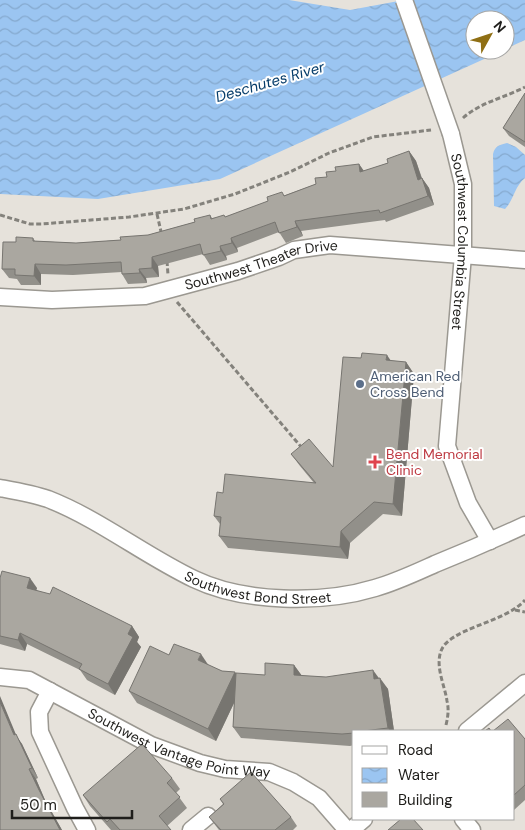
<svg xmlns="http://www.w3.org/2000/svg" width="525" height="830" viewBox="0 0 525 830" font-family="'DM Sans',sans-serif">
<defs>
<pattern id="water-waves" width="16" height="10" patternUnits="userSpaceOnUse" patternTransform="scale(1.25)"><rect width="16" height="10" fill="#9bc5f1"/><path d="M0 5q4-4 8 0t8 0" fill="none" stroke="#85a9ce"/></pattern>
</defs>
<rect width="100%" height="100%" fill="#e6e2db"/>
<g fill="url(#water-waves)">
<path d="M 0,0 L 289,0 L 350,10 L 404,0 L 525,0 L 525,40 L 505,49 L 505,20 L 475,20 L 475,50 L 504,50 L 220,179 L 98,199 L 0,194 Z"/>
<path d="M 507,143 L 516,147 L 525,155 L 525,178 C 514,187 514,200 505,209 L 494,206 L 493,154 C 495,146 499,145 507,143 Z"/>
</g>
<g fill="none" stroke-linecap="round" stroke-linejoin="round">
<defs>
<g id="minor">
<path id="s1" d="M 451,134 L 463,184 L 463,255 L 447,446 L 468,503 L 490,541"/>
<path id="s2" d="M 0,297 L 52,300 L 145,296 L 238,271 L 279,257 L 294,250 L 330,245 L 525,260"/>
<path id="s3" d="M 0,488 C 16,491 33,494 48,499 C 99,519 144,555 194,579 C 244,603 322,604 375,588 C 396,582 415,573 435,564 C 465,552 495,539 525,525"/>
<path id="s4" d="M 0,677 L 29,680 L 151,745 L 200,763 L 225,769 L 269,772 L 293,782 L 319,798 L 347,830"/>
<path d="M 50,691 L 39,712 L 40,732 L 75,808 L 87,830"/>
<path d="M 467,731 L 525,683"/>
<path d="M 463,819 L 472,830"/>
<path d="M 191,830 L 208,816"/>
<path d="M 351,830 L 364,819"/>
</g>
</defs>
<use href="#minor" stroke="#9b9891" stroke-width="19"/>
<g stroke="#84827c" stroke-width="3" stroke-dasharray="5 2.5" stroke-linecap="butt">
<path d="M 463,118 C 481,102 504,98 525,87"/>
<path d="M 157,214 L 162,236"/>
<path d="M 0,215 L 30,224 L 42,224 L 129,217 L 184,209 L 235,194 L 290,172 L 329,153 L 373,137 L 431,130"/>
<path d="M 167,261 L 168,275"/>
<path d="M 177,302 L 303,449"/>
<path d="M 515,610 L 525,612"/>
<path d="M 446,725 C 448,717 449,709 447,701 C 445,686 435,667 441,651 C 449,628 505,623 525,600"/>
</g>
<use href="#minor" stroke="#fff" stroke-width="16"/>
<defs>
<path id="minor-bridge" d="M 404,0 L 451,134"/>
</defs>
<use href="#minor-bridge" stroke="#9b9891" stroke-width="19" stroke-linecap="butt"/>
<use href="#minor-bridge" stroke="#fff" stroke-width="16"/>
</g>
<g fill="#92908a">
<path d="M 525,93 L 525,147 L 509,136 L 503,128 Z"/>
<path d="M 409,151 L 416,161 L 422,178 L 429,188 L 434,205 L 386,222 L 385,220 L 301,231 L 303,236 L 286,243 L 279,232 L 237,248 L 238,252 L 226,256 L 227,260 L 210,265 L 203,254 L 158,266 L 159,277 L 146,278 L 147,283 L 128,284 L 122,274 L 122,272 L 73,275 L 41,274 L 41,285 L 21,285 L 17,279 L 9,278 L 2,269 L 16,242 L 33,238 L 35,241 L 76,243 L 121,240 L 148,235 L 195,222 L 210,215 L 212,218 L 225,217 L 316,184 L 336,171 L 359,164 L 364,171 L 388,163 Z"/>
<path d="M 391,361 L 406,362 L 414,374 L 402,516 L 383,514 L 350,543 L 348,559 L 228,548 L 219,536 L 220,524 L 214,516 L 223,493 L 314,483 L 300,466 L 291,454 L 333,467 Z"/>
<path d="M 0,578 L 37,588 L 36,590 L 132,626 L 139,637 L 137,642 L 141,647 L 115,695 L 87,680 L 80,670 L 27,644 L 25,651 L 0,644 Z"/>
<path d="M 169,655 L 208,665 L 222,671 L 235,672 L 236,674 L 265,675 L 294,665 L 302,676 L 326,677 L 378,678 L 388,689 L 394,731 L 354,731 L 354,745 L 350,746 L 241,738 L 233,727 L 234,703 L 216,741 L 137,703 L 129,691 Z"/>
<path d="M 514,731 L 525,739 L 525,800 L 514,810 Z"/>
<path d="M 17,737 L 22,744 L 38,778 L 36,779 L 45,800 L 62,830 L 0,830 Z"/>
<path d="M 172,778 L 180,789 L 176,793 L 187,808 L 167,826 L 171,830 L 111,830 L 90,806 L 83,795 Z"/>
<path d="M 220,799 L 291,817 L 297,826 L 293,830 L 219,830 L 209,817 L 223,804 Z"/>
</g>
<g fill="#777570">
<path d="M 409,151 L 416,161 L 425,189 L 418,180 Z"/>
<path d="M 359,164 L 365,173 L 360,172 Z"/>
<path d="M 422,178 L 429,188 L 434,205 L 428,196 Z"/>
<path d="M 295,221 L 301,231 L 303,236 L 297,227 Z"/>
<path d="M 231,238 L 237,248 L 238,252 L 232,243 Z"/>
<path d="M 220,246 L 226,256 L 227,260 L 221,251 Z"/>
<path d="M 152,257 L 158,266 L 159,277 L 152,268 Z"/>
<path d="M 35,264 L 41,274 L 41,285 L 34,276 Z"/>
<path d="M 139,269 L 146,278 L 147,283 L 140,273 Z"/>
<path d="M 387,355 L 395,367 L 386,360 Z"/>
<path d="M 406,362 L 414,374 L 402,516 L 393,504 Z"/>
<path d="M 341,531 L 350,543 L 348,559 L 340,547 Z"/>
<path d="M 30,578 L 37,588 L 34,598 L 27,588 Z"/>
<path d="M 132,626 L 139,637 L 137,642 L 141,647 L 115,695 L 108,684 L 128,634 Z"/>
<path d="M 20,633 L 27,644 L 25,651 L 18,640 Z"/>
<path d="M 201,654 L 209,666 L 198,660 Z"/>
<path d="M 294,665 L 302,676 L 294,675 Z"/>
<path d="M 373,670 L 381,681 L 374,679 Z"/>
<path d="M 235,672 L 243,684 L 216,741 L 208,729 Z"/>
<path d="M 380,678 L 388,689 L 394,731 L 390,731 L 388,728 Z"/>
<path d="M 0,696 L 17,737 L 22,744 L 38,778 L 32,768 L 14,735 L 0,702 Z"/>
<path d="M 29,769 L 36,779 L 45,800 L 62,830 L 60,830 L 39,790 Z"/>
</g>
<g fill="#aaa7a0" stroke="#777570">
<path d="M 525,93 L 525,142 L 503,128 Z"/>
<path d="M 409,151 L 418,180 L 422,178 L 428,196 L 380,213 L 379,210 L 295,221 L 297,227 L 279,233 L 275,222 L 231,238 L 232,243 L 220,246 L 221,251 L 203,255 L 200,244 L 152,257 L 152,268 L 139,269 L 140,273 L 122,274 L 121,262 L 66,265 L 35,264 L 34,276 L 15,275 L 15,269 L 2,269 L 3,242 L 16,242 L 16,237 L 33,238 L 33,241 L 76,243 L 121,240 L 120,237 L 148,235 L 195,222 L 194,219 L 210,215 L 211,219 L 224,215 L 225,217 L 268,201 L 267,197 L 282,192 L 284,196 L 316,184 L 315,178 L 327,177 L 326,172 L 336,171 L 335,167 L 359,164 L 360,172 L 388,163 L 387,159 Z"/>
<path d="M 362,353 L 387,355 L 386,360 L 406,362 L 393,504 L 374,502 L 341,531 L 340,547 L 219,536 L 221,517 L 214,516 L 217,492 L 223,493 L 225,474 L 316,483 L 291,454 L 309,439 L 333,467 L 343,357 L 361,358 Z"/>
<path d="M 2,571 L 30,578 L 27,588 L 50,594 L 53,587 L 114,617 L 132,626 L 128,634 L 133,637 L 108,684 L 79,669 L 82,664 L 20,633 L 18,640 L 0,636 L 0,578 Z"/>
<path d="M 174,644 L 201,654 L 198,660 L 222,671 L 235,672 L 208,729 L 129,691 L 150,646 L 169,655 Z"/>
<path d="M 265,663 L 294,665 L 294,675 L 326,677 L 373,670 L 374,679 L 380,678 L 388,728 L 363,731 L 354,731 L 354,733 L 342,734 L 233,727 L 236,673 L 265,675 Z"/>
<path d="M 0,702 L 14,735 L 16,734 L 32,768 L 29,769 L 39,790 L 60,830 L 0,830 Z"/>
<path d="M 508,719 L 525,739 L 525,785 L 514,795 L 514,731 L 493,731 Z"/>
<path d="M 489,728 L 491,731 L 485,731 Z"/>
<path d="M 142,744 L 172,778 L 167,783 L 180,797 L 159,816 L 171,830 L 120,830 L 110,819 L 107,822 L 83,795 Z"/>
<path d="M 251,772 L 291,817 L 275,830 L 221,830 L 209,817 L 224,804 L 220,799 Z"/>
<path d="M 401,819 L 413,819 L 423,830 L 388,830 Z"/>
</g>
<circle fill="#5c6f8a" stroke="#fff" stroke-width="2" cx="360" cy="384" r="5"/>
<path fill="#e0444e" stroke="#fff" stroke-width="2" d="M372.5 454.5h5v5h5v5h-5v5h-5v-5h-5v-5h5z"/>
<g text-anchor="middle" stroke-width="4" stroke-linejoin="round" paint-order="stroke">
<g font-size="14" fill="#1f1e1b" stroke="#fff">
<text dy="5" stroke="none"><textPath href="#s1" startOffset="109">Southwest Columbia Street</textPath></text>
<text dy="5" stroke="none"><textPath href="#s2" startOffset="266">Southwest Theater Drive</textPath></text>
<text dy="5" stroke="none"><textPath href="#s3" startOffset="281">Southwest Bond Street</textPath></text>
<text dy="5" stroke="none"><textPath href="#s4" startOffset="194">Southwest Vantage Point Way</textPath></text>
</g>
<g font-size="14" fill="#4e5e75" stroke="#fff" text-anchor="start">
<text x="370" y="381">American Red<tspan x="370" dy="16">Cross Bend</tspan></text>
</g>
<g font-size="14" fill="#be3a42" stroke="#fff" text-anchor="start">
<text x="386" y="459">Bend Memorial<tspan x="386" dy="16">Clinic</tspan></text>
</g>
<g font-size="15" font-style="italic" fill="#053c6a" stroke="#fff">
<text transform="translate(270 82) rotate(-16)" y="5">Deschutes River</text>
</g>
</g>
<rect x="352" y="730" width="162" height="90" fill="#ffffff" stroke="#a5a5a4"/>
<rect x="362" y="746" width="25" height="8" fill="#ffffff" stroke="#a5a5a4"/>
<text x="398" y="755" font-size="15" fill="#1f1e1b">Road</text>
<rect x="362" y="768" width="25" height="15" fill="url(#water-waves)" stroke="#a5a5a4"/>
<text x="398" y="780" font-size="15" fill="#1f1e1b">Water</text>
<rect x="362" y="792" width="25" height="15" fill="#aaa7a0" stroke="#a5a5a4"/>
<text x="398" y="805" font-size="15" fill="#1f1e1b">Building</text>
<g transform="translate(490 35) rotate(50)"><circle r="24" fill="#ffffff" stroke="#a5a5a4"/>
<path d="M0-4L9 19L0 12L-9 19Z" fill="#8f6f14"/>
<text y="-8" font-size="14" font-weight="bold" text-anchor="middle" fill="#1f1e1b">N</text>
</g>
<path d="M12 810v8h120v-8" fill="none" stroke="#1f1e1b" stroke-width="2.5"/>
<text x="20" y="810" font-size="15" fill="#1f1e1b" stroke="#ffffff" stroke-width="4" paint-order="stroke">50 m</text>
</svg>
